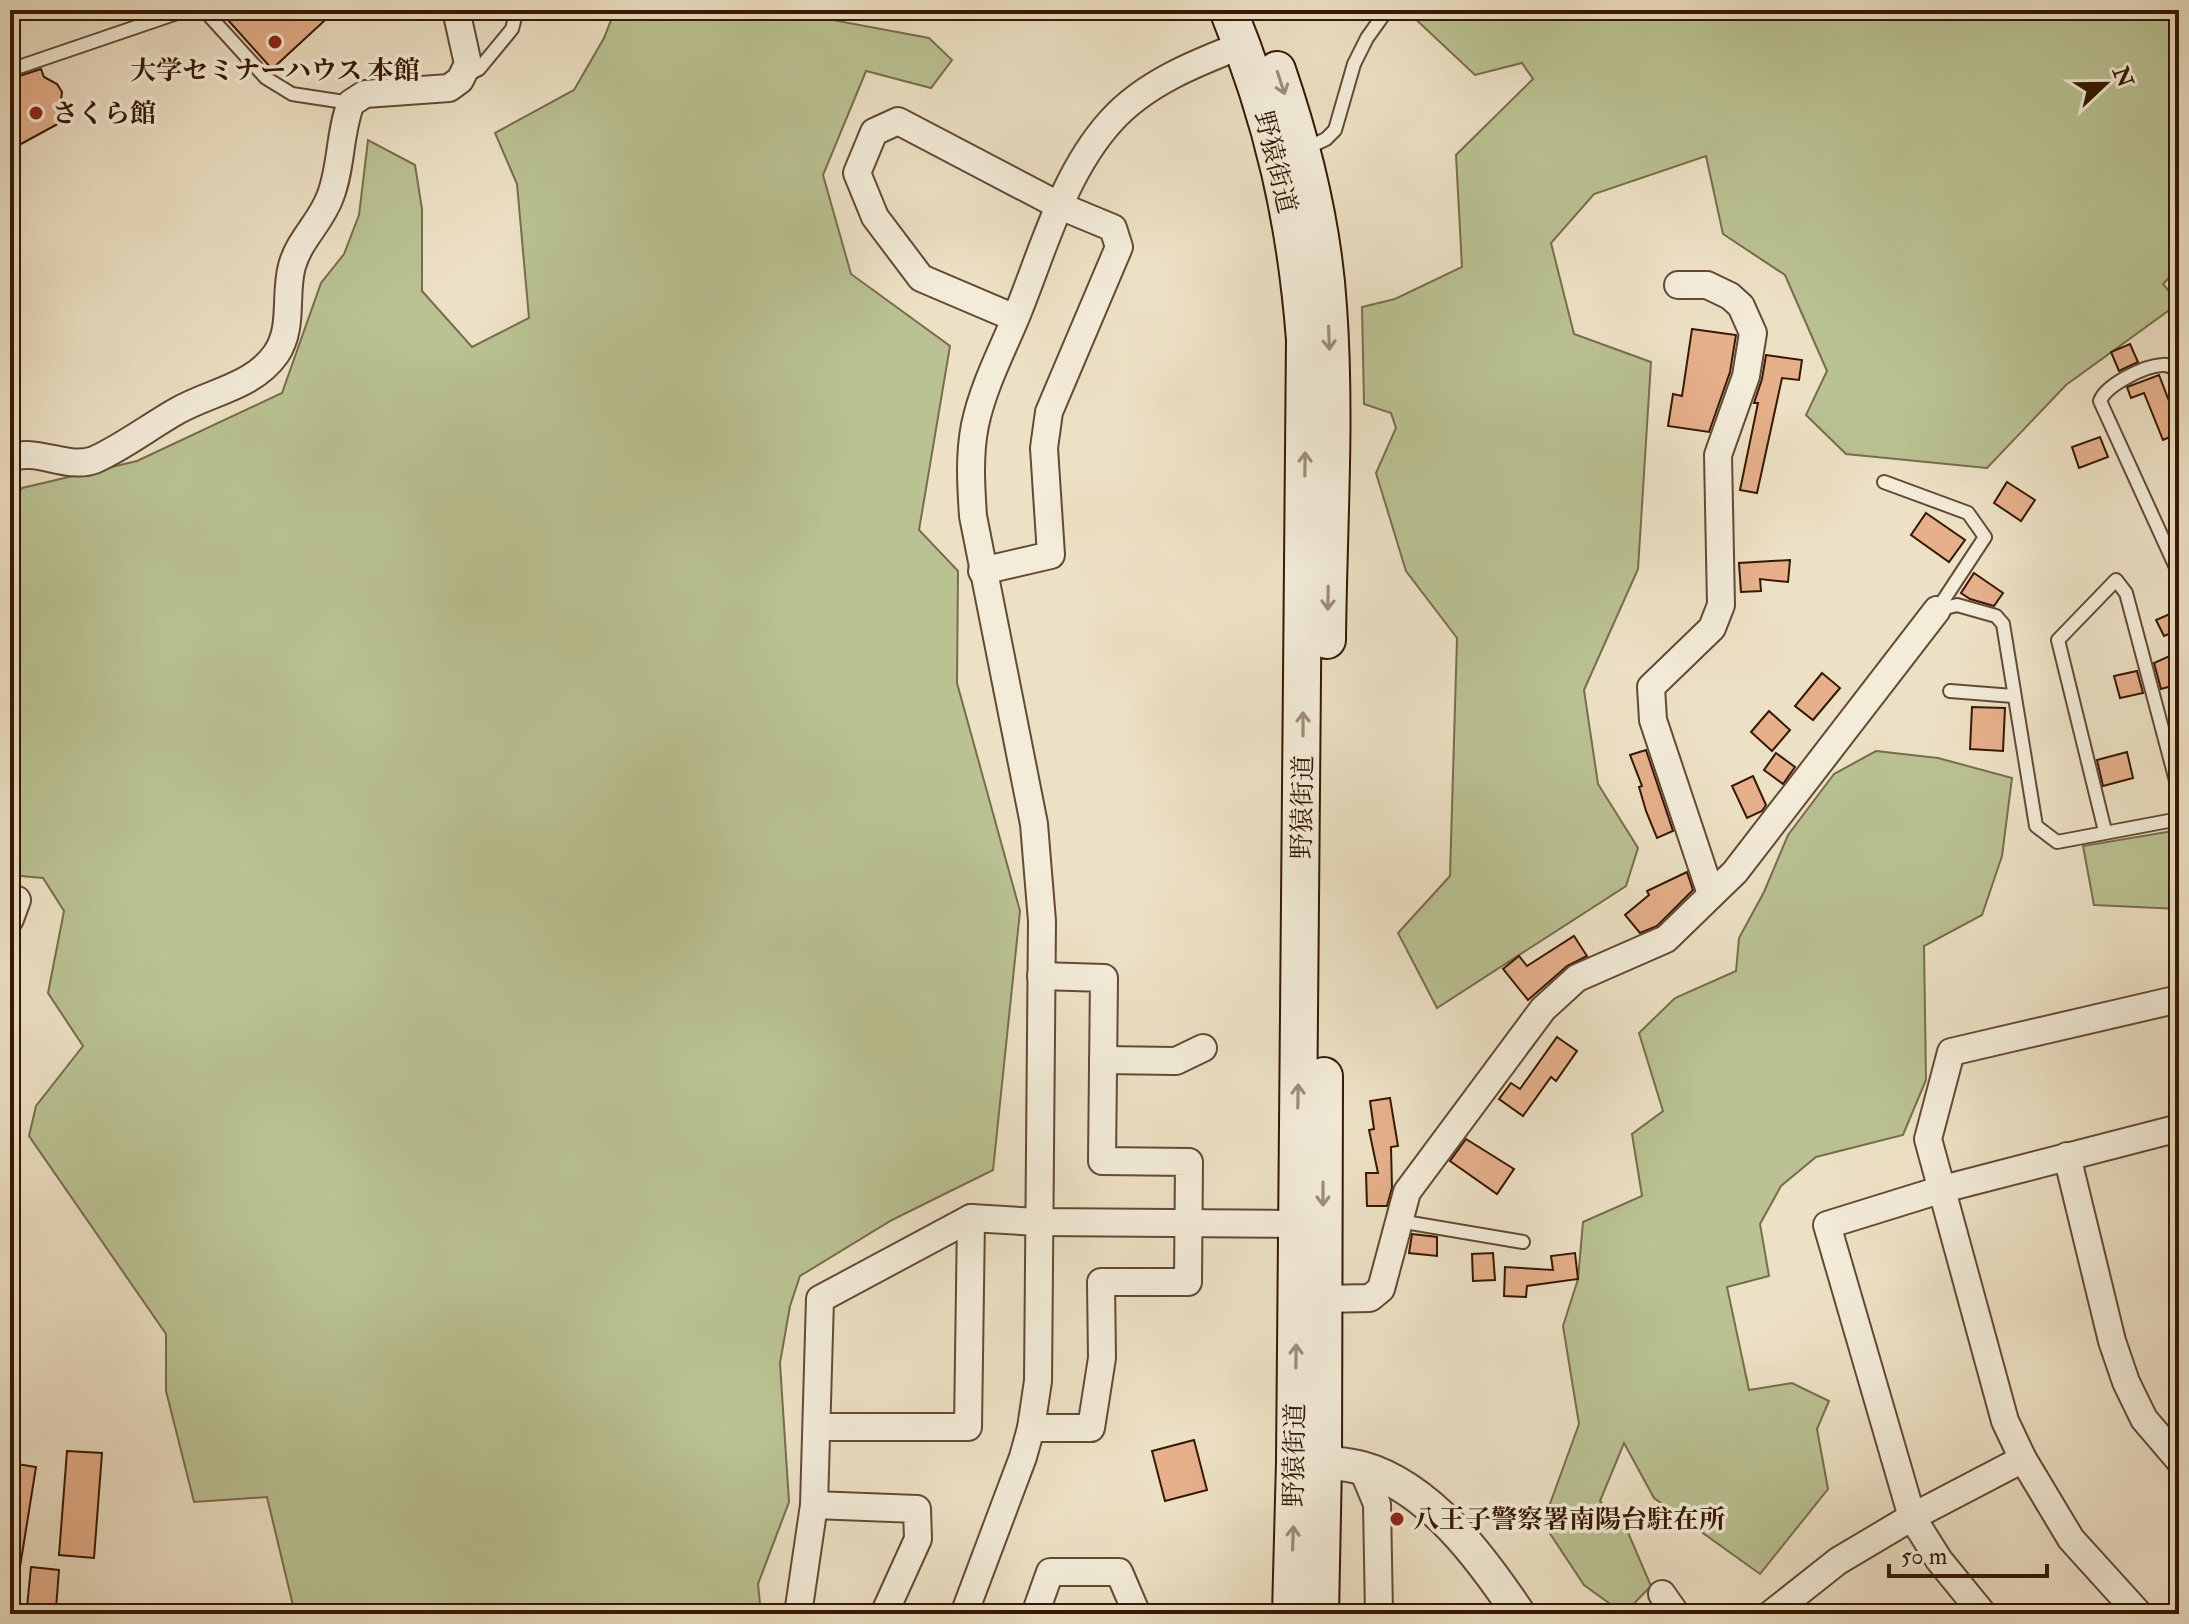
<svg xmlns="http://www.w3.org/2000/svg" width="2189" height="1624" viewBox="0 0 2189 1624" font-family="'IM FELL Double Pica','Noto Serif JP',serif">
<rect width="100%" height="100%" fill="#ede1c5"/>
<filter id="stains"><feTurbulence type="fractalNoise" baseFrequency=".0025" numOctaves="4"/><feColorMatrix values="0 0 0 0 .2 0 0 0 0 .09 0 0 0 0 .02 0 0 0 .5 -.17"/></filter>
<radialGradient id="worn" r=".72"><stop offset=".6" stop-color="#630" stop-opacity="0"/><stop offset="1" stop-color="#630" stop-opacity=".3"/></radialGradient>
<g fill="#bac293" stroke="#786d4a" stroke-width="2">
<path d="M 615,10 L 810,10 L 811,16 L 929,38 L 952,60 L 931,88 L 866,71 L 823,175 L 851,274 L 950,346 L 919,530 L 958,571 L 957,683 L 1020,911 L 993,1170 L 892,1220 L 800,1276 L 790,1306 L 780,1363 L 789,1502 L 758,1584 L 761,1614 L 295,1614 L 267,1497 L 194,1502 L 166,1391 L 166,1334 L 29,1136 L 36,1106 L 83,1046 L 48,993 L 64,911 L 43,878 L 10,875 L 10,502 L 22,488 L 137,461 L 282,393 L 321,283 L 344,254 L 359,215 L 368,140 L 415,165 L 422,209 L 422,291 L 472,347 L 529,318 L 517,184 L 495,133 L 574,90 L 604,38 Z"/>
<path d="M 1412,10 L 2179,10 L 2179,267 L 2163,284 L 2179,303 L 2066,385 L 1987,468 L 1846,454 L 1806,415 L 1827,371 L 1785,275 L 1723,234 L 1706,156 L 1594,194 L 1551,243 L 1574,334 L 1651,362 L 1638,569 L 1584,690 L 1598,784 L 1638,848 L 1626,886 L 1437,1008 L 1398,933 L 1450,876 L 1457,638 L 1406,571 L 1376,473 L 1396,428 L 1391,413 L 1364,404 L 1362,307 L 1395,299 L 1462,267 L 1456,155 L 1533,79 L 1522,63 L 1475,75 L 1409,13 Z"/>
<path d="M 1876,751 L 1938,758 L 2012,778 L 2002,856 L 1982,915 L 1924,946 L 1926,1080 L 1903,1135 L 1816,1157 L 1781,1186 L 1760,1224 L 1769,1276 L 1727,1287 L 1749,1390 L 1792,1383 L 1829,1401 L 1817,1429 L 1828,1489 L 1760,1574 L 1654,1498 L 1624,1443 L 1600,1501 L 1627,1530 L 1651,1586 L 1624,1614 L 1584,1585 L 1543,1523 L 1579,1424 L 1563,1326 L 1578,1279 L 1583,1222 L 1642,1196 L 1632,1134 L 1663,1111 L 1639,1033 L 1675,998 L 1736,971 L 1739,938 L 1764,892 L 1788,835 L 1834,774 Z"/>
<path d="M 2179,830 L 2179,909 L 2094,905 L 2083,846 Z"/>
</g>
<g fill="#e6b08b" stroke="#351802" stroke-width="2">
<path d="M 219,10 L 336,10 L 272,69 Z"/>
<path d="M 41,69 L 44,77 L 57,84 L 62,92 L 60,110 L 65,120 L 10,150 L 10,79 Z"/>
<path d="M 1692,329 L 1736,335 L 1730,372 L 1709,432 L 1668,426 L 1673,394 L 1682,396 Z"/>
<path d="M 2130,344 L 2138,362 L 2119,371 L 2111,352 Z"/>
<path d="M 1766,355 L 1802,360 L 1799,380 L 1782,378 L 1757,493 L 1740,490 L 1758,403 L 1754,403 L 1762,379 Z"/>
<path d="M 2159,375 L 2171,406 L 2179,403 L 2179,433 L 2163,440 L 2144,393 L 2131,398 L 2127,387 Z"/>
<path d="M 2100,437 L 2108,457 L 2079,468 L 2072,447 Z"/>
<path d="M 2007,482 L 2035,500 L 2021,521 L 1994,503 Z"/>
<path d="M 1926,513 L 1965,540 L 1949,562 L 1911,535 Z"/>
<path d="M 1790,560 L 1788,582 L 1760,579 L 1761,591 L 1741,592 L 1739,563 Z"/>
<path d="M 1974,573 L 2003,593 L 1994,606 L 1970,599 L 1961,593 Z"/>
<path d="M 2179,610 L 2179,630 L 2164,636 L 2156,620 Z"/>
<path d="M 2174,654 L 2179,666 L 2179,684 L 2161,689 L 2154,663 Z"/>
<path d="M 2137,671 L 2143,693 L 2120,698 L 2114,676 Z"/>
<path d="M 1822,673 L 1840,688 L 1813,720 L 1795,706 Z"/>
<path d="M 1972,707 L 2005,708 L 2003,751 L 1970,749 Z"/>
<path d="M 1769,711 L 1790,730 L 1772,751 L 1751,732 Z"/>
<path d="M 1646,750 L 1673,831 L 1657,838 L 1646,811 L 1639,787 L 1642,786 L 1630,755 Z"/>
<path d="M 2127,752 L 2133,778 L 2103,786 L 2097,760 Z"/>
<path d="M 1776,753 L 1795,767 L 1783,784 L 1764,770 Z"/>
<path d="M 1753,776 L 1766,805 L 1762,811 L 1747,818 L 1732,786 Z"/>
<path d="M 1687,872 L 1693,890 L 1657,926 L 1640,933 L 1625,915 L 1649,895 L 1647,891 Z"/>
<path d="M 1574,936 L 1587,956 L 1567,966 L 1528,1000 L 1503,969 L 1519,956 L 1527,966 Z"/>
<path d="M 1557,1037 L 1577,1051 L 1556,1081 L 1551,1077 L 1523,1116 L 1499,1099 L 1511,1083 L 1520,1089 Z"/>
<path d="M 1390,1098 L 1398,1146 L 1391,1147 L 1392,1188 L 1387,1206 L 1367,1206 L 1366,1173 L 1378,1173 L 1369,1130 L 1374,1129 L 1370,1101 Z"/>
<path d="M 1466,1139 L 1514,1169 L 1497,1194 L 1450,1161 Z"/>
<path d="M 1412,1234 L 1437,1237 L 1437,1256 L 1409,1253 Z"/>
<path d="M 1493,1253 L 1495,1280 L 1473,1281 L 1472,1254 Z"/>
<path d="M 1575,1253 L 1578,1279 L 1527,1286 L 1526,1297 L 1504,1296 L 1505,1267 L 1553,1270 L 1551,1256 Z"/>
<path d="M 1194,1440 L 1207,1490 L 1165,1501 L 1152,1451 Z"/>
<path d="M 67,1451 L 102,1453 L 94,1558 L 59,1555 Z"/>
<path d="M 17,1464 L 36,1467 L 20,1567 L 10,1567 L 10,1506 Z"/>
<path d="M 31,1567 L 59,1570 L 56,1609 L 27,1607 Z"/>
</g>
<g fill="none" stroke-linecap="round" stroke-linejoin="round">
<defs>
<g id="service">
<path d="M 204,10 L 266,78 L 292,94 L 351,103"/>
<path d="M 10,70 L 186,10"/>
<path d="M 467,75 L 479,69 L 512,29 L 517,10"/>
<path d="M 1305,149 L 1326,139 L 1335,130 L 1354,64 L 1367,38 L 1387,10"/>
<path d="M 2179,373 C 2174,369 2170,364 2162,365 C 2144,366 2106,385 2100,401 L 2179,574"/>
<path d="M 1884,482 L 1968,513 L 1985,537 L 1937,610"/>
<path d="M 1937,610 L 1957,605 L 1996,616 L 2003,624 L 2036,826 L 2057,842 L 2179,819"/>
<path d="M 1950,691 L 2013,696"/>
<path d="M 2105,831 L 2058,640 L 2116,580 L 2126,593 L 2179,792"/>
<path d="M 1399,1221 L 1523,1242"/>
</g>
<g id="minor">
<path d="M 1678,285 L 1707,285 L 1730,296 L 1741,306 L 1753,333 L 1746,376 L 1718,455 L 1721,605 L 1712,628 L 1651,687 L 1653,720 L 1711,894"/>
<path d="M 10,458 C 36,447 67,470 94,460 C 120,449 152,425 177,411 C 210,392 253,387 276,354 C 294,328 284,294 292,266 C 299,240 321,222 330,197 C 342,167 339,133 351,103 L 365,94 L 449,88 L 460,80 L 468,64 L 456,10"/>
<path d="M 982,571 L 1051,555 L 1044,448 L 1049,412 L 1119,247 L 1113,228 L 1060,206 L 898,121 L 874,132 L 857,173 L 875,217 L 921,278 L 1015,318"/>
<path d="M 10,919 L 17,900"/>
<path d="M 1103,1060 L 1176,1061 L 1203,1048"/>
<path d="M 2067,1156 L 2112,1341 L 2126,1382 L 2144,1419 L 2179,1460"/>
<path d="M 1322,1299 L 1370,1298 L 1381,1289 L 1407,1192 L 1543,1009 L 1577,978 L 1666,939 L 1735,872 L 1937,610"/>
<path d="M 818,1427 L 968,1427 L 971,1218"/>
<path d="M 1031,1428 L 1091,1428 L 1102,1358 L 1101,1282 L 1188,1282 L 1189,1162 L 1102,1161 L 1104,978 L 1041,976"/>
<path d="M 1362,1468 L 1377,1504 L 1379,1614"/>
<path d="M 814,1505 L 917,1509 L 918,1539 L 884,1614"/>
<path d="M 1662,1594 L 1676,1614"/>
<path d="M 798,1614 L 814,1505 L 820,1299 L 971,1218 L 1038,1222 L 1297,1224"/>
<path d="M 964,1614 L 1023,1457 L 1031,1428 L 1038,1381 L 1042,921 L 1034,824 L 973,516 C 971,486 969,455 975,425 C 983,387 1001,353 1016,317 C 1043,251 1063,174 1111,121 C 1145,83 1196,63 1242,45"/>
<path d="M 1035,1614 L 1050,1572 L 1119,1572 L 1137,1614"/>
<path d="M 1771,1614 L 1838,1561 L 1912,1517 L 2023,1459"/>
<path d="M 1983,1614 L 1939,1560 L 1912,1517 L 1827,1225 L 1943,1189 L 2179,1128"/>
<path d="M 2139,1614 L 2071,1539 L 2023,1459 L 2005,1421 L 1928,1139 L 1951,1052 L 2179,999"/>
</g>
<path id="tertiary" d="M 1300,1462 C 1320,1462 1343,1463 1362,1468 C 1430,1487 1482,1559 1519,1614"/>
<g id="secondary">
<path d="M 1228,10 C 1273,120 1296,222 1305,340 L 1295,1462 L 1291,1614"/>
<path d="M 1277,70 C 1303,146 1323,226 1328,307 C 1336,418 1328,529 1327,640"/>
<path d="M 1320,1614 L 1323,1462 L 1324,1076"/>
</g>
</defs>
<use href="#service" stroke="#634a33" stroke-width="16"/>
<use href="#minor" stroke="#634a33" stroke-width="30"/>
<use href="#tertiary" stroke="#634a33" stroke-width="36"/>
<use href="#secondary" stroke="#351802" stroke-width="40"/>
<use href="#service" stroke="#f3ecd9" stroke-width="12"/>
<use href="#minor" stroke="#f3ecd9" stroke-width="26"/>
<use href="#tertiary" stroke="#f3ecd9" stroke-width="32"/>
<use href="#secondary" stroke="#f3ecd9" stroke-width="36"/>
</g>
<defs><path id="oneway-shaft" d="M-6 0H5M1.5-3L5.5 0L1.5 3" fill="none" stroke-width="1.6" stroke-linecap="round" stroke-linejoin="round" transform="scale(2)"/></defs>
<g stroke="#9e8d78">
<use href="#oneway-shaft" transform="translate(1281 83) rotate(72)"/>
<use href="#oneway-shaft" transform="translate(1329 338) rotate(88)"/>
<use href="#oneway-shaft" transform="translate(1305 464) rotate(-89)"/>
<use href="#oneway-shaft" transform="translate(1328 598) rotate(91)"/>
<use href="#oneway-shaft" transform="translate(1303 724) rotate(-90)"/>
<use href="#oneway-shaft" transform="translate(1298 1096) rotate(-89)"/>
<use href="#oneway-shaft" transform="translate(1323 1194) rotate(90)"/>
<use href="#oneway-shaft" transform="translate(1296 1356) rotate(-89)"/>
<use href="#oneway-shaft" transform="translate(1293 1538) rotate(-88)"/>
</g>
<g fill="#8f2418" stroke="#f3ecd9" stroke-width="3">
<circle cx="275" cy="42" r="8"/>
<circle cx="36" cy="113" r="8"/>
<circle cx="1397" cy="1519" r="8"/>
</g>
<g text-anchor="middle" stroke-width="7" stroke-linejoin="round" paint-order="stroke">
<g font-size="26" font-weight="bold" fill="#351802" stroke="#f3ecd9" text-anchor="start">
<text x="275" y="79" text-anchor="middle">大学セミナーハウス 本館</text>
<text x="52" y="122">さくら館</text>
<text x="1413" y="1528">八王子警察署南陽台駐在所</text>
</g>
<g font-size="26" fill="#351802" stroke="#f3ecd9">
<text transform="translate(1276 162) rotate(76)" y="9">野猿街道</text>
<text transform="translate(1302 807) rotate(-89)" y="9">野猿街道</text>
<text transform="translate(1294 1455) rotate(-89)" y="9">野猿街道</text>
</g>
</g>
<rect width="2189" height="1624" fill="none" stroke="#ede1c5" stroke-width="40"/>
<rect x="12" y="12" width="2165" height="1600" fill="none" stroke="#351802" stroke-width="4"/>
<rect x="20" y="20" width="2149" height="1584" fill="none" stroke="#351802" stroke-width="2"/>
<g transform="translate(2105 84) rotate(68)" stroke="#f3ecd9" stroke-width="6" paint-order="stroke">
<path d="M0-6L14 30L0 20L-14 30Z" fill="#351802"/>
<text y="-12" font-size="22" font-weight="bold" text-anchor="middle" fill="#351802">N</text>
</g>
<path d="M1889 1564v12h158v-12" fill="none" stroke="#351802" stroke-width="4"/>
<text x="1901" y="1564" font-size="24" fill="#351802" stroke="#f3ecd9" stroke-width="6" paint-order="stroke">50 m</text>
<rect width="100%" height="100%" filter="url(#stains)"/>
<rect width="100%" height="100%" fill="url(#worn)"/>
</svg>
